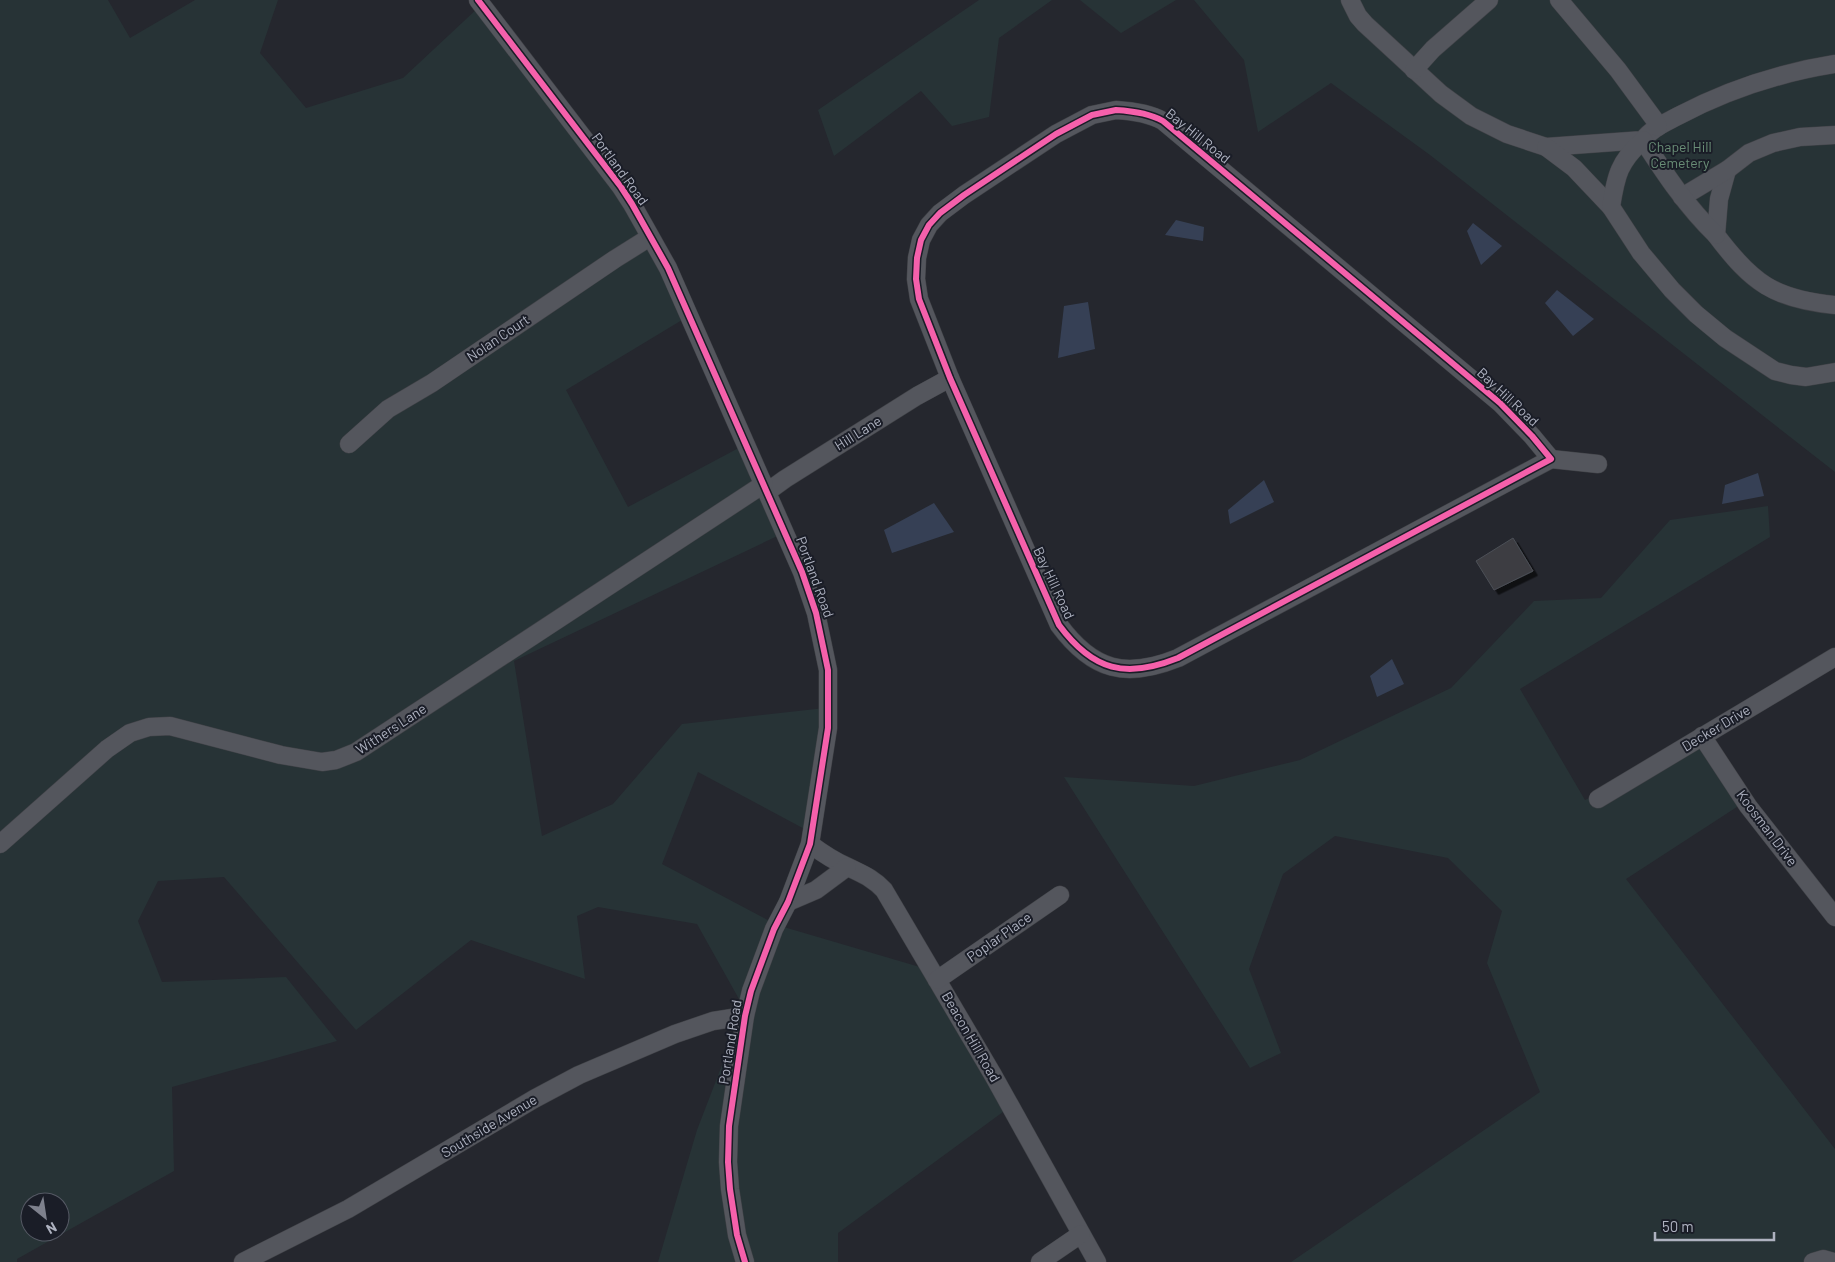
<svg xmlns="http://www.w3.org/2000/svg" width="1835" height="1262" viewBox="0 0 1835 1262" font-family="Barlow,sans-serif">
<defs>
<filter id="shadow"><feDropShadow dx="4.5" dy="4.5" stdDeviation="0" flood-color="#0009"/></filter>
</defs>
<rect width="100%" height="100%" fill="#25272e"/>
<g fill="#273336" fill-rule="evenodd">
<path d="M 0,0 L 108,0 L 130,38 L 195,0 L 278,0 L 260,53 L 306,108 L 403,78 L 479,7 L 644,217 L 687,317 L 566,390 L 628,507 L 748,443 L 788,531 L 514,661 L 542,836 L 613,804 L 682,724 L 834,707 L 812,833 L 698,772 L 662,864 L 777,925 L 930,970 L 1007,1109 L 838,1233 L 838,1262 L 658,1262 L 697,1130 L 744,1008 L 697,924 L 598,907 L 577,916 L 585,979 L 471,940 L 356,1030 L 224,877 L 158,881 L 138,921 L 162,982 L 286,977 L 337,1041 L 172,1087 L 174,1171 L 17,1259 L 17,1262 L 0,1262 ZM 30,1202 L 60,1202 L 60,1232 L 30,1232 Z"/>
<path d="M 979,0 L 1052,0 L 999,38 L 989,117 L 952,126 L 921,91 L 834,156 L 818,110 Z"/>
<path d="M 1080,0 L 1176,0 L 1121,33 Z"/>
<path d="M 1194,0 L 1835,0 L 1835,472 L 1430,155 L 1331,83 L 1258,132 L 1244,60 Z"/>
<path d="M 1768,506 L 1770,537 L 1520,689 L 1585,800 L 1701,746 L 1743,803 L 1626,879 L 1835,1149 L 1835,1262 L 1291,1262 L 1540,1092 L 1487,963 L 1502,911 L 1448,858 L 1335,836 L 1283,874 L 1249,969 L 1281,1053 L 1250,1068 L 1064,777 L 1194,786 L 1300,760 L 1451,688 L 1534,601 L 1601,598 L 1670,520 Z"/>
</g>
<g fill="#364055">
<path d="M 1176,220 L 1204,227 L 1203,241 L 1165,235 Z"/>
<path d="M 1473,223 L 1502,246 L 1481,265 L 1467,231 Z"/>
<path d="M 1557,290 L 1594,319 L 1573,336 L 1545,303 Z"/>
<path d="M 1088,302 L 1095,349 L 1058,358 L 1064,306 Z"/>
<path d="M 1758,473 L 1764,496 L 1722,504 L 1725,485 Z"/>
<path d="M 1264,480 L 1274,502 L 1230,524 L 1228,510 Z"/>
<path d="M 934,503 L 954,532 L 892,553 L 884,530 Z"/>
<path d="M 1392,659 L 1404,684 L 1377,697 L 1370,676 Z"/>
</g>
<path fill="#3c3e43" stroke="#4c4f56" filter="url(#shadow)" d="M 1513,538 L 1533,571 L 1494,590 L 1476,561 Z"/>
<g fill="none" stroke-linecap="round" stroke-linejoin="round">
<defs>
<g id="minor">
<path d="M 478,0 L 621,187 L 632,204 L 668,268 L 802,572 L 816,613 L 828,670 L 828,728 L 810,844 L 788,902 L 774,929 L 751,991 L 745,1016 L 729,1126 L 728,1162 L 730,1189 L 737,1235 L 745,1262"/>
<path d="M 1350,0 L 1358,16 L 1365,24 L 1441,94 L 1471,116 L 1507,134 L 1546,147 L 1643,140 C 1652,128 1665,123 1678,116 C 1729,89 1778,73 1835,64"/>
<path d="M 1559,0 L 1618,70 L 1654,119 L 1658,127"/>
<path d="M 1414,70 L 1433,49 L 1489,0"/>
<path d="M 1116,110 C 1132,111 1149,113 1163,121 L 1500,403 L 1532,436 L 1551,459 L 1178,658 C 1126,679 1093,671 1059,625 L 950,378 L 919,299 L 916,279 L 917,258 L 921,240 L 929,225 L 940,213 L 964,195 L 1056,134 L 1092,115 Z"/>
<path d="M 1546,147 L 1574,168 L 1611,207"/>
<path d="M 1727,170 L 1719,199 L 1716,235 C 1752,283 1774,299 1835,305"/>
<path d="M 1682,197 L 1727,170 L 1749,153 L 1773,143 L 1800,137 L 1835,135"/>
<path d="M 1716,235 C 1687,207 1665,174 1643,140 C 1619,162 1616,175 1611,207 L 1641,253 L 1672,290 L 1696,314 L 1725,338 L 1775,371 L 1791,375 L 1806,377 L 1835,372"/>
<path d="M 349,444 L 388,409 L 432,383 L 615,259 L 650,237"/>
<path d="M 1551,459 L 1598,464"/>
<path d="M 767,492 L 785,479 L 917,396 L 950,378"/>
<path d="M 1702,736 L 1748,806 L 1835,917"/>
<path d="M 1598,799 L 1835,657"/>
<path d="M 0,844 L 107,749 L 130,733 L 149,727 L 170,726 L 281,755 L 322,762 L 336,760 L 356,752 L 764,484"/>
<path d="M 810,844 C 822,853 834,861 848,867 C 862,874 873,878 884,890 L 993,1075 L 1097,1262"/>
<path d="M 788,902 L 816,890 L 847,867"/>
<path d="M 937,980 L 1060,895"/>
<path d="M 243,1262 L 348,1209 L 534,1099 L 579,1075 L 675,1034 L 713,1021 L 745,1016"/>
<path d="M 1040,1262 L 1081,1234"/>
<path d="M 1813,1262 L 1823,1259 L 1834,1262"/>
</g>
</defs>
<use href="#minor" stroke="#404247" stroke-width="19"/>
<use href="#minor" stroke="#54565d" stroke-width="18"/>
<defs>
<g id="cycleway">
<path d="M 478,0 L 621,187 L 632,204 L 668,268 L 802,572 L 816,613 L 828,670 L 828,728 L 810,844 L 788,902 L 774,929 L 751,991 L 745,1016 L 729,1126 L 728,1162 L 730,1189 L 737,1235 L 745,1262"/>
<path d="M 1116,110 C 1132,111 1149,113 1163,121 L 1500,403 L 1532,436 L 1551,459 L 1178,658 C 1126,679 1093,671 1059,625 L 950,378 L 919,299 L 916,279 L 917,258 L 921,240 L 929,225 L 940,213 L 964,195 L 1056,134 L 1092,115 Z"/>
</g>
</defs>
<use href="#cycleway" stroke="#1a1d27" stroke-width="9"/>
<use href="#cycleway" stroke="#f560ab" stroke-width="6"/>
</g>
<g text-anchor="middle" stroke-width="4" stroke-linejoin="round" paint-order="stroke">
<g font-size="14" fill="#aeb2c0" stroke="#1a1d27">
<text transform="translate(1198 136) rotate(39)" y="5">Bay Hill Road</text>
<text transform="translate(620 169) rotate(54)" y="5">Portland Road</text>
<text transform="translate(498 338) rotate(-34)" y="5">Nolan Court</text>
<text transform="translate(1508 397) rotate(43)" y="5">Bay Hill Road</text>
<text transform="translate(858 433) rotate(-32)" y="5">Hill Lane</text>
<text transform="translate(815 577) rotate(70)" y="5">Portland Road</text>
<text transform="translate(1054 583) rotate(65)" y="5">Bay Hill Road</text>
<text transform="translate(1716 728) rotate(-31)" y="5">Decker Drive</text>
<text transform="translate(391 729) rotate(-33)" y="5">Withers Lane</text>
<text transform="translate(1767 828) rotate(53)" y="5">Koosman Drive</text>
<text transform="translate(999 937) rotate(-35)" y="5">Poplar Place</text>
<text transform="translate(971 1037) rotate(60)" y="5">Beacon Hill Road</text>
<text transform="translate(730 1042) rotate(-81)" y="5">Portland Road</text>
<text transform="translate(489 1126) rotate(-31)" y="5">Southside Avenue</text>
</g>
<g font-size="14" fill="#698d76" stroke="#1a1d27">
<text x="1680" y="152">Chapel Hill<tspan x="1680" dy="16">Cemetery</tspan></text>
</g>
</g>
<g transform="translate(45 1217) rotate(150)"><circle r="24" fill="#1a1d27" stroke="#555964"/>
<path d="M0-4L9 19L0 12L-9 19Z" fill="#7e818d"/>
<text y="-8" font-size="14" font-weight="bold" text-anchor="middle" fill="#aeb2c0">N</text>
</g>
<path d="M1655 1232v8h119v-8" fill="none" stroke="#aeb2c0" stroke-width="2.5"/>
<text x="1662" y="1232" font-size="15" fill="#aeb2c0" stroke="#1a1d27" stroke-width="4" paint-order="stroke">50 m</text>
</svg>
